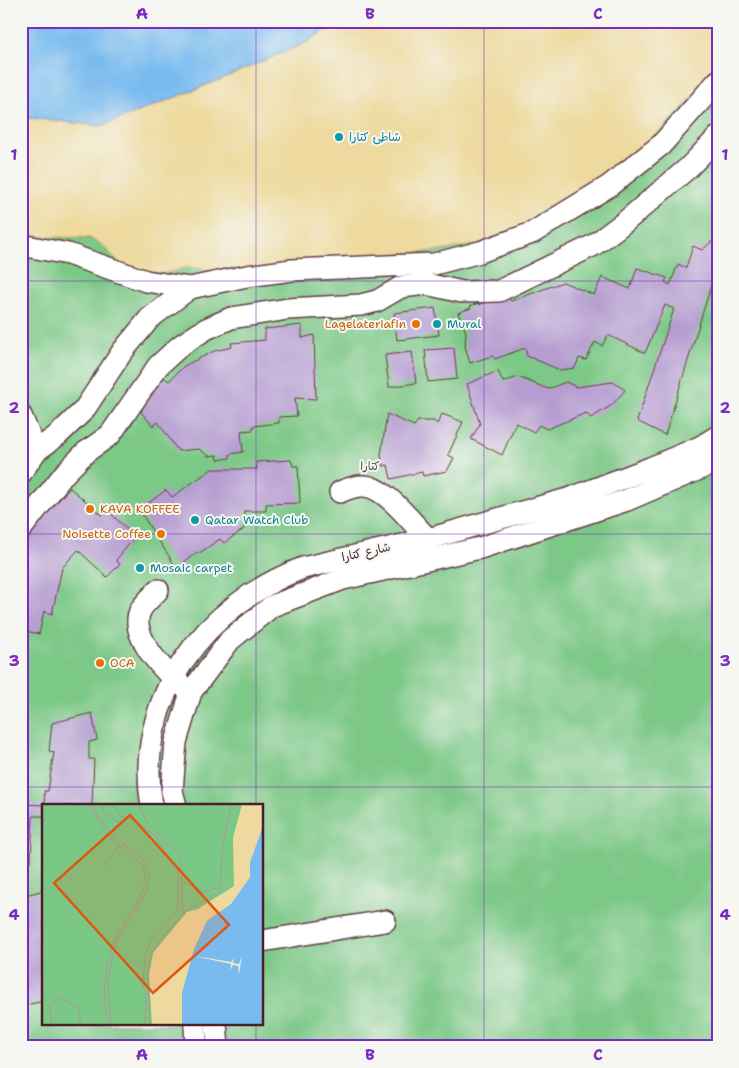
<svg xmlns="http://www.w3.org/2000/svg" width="739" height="1068" viewBox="0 0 739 1068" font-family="'Shantell Sans','Playpen Sans Arabic',sans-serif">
<rect width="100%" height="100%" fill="#f6f6f2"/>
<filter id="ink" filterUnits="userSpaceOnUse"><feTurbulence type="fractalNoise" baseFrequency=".02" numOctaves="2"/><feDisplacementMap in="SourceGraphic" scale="10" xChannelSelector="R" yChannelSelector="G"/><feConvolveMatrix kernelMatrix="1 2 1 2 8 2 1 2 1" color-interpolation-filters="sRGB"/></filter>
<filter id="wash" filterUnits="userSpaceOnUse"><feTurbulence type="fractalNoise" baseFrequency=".0096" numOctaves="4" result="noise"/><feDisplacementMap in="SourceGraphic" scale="20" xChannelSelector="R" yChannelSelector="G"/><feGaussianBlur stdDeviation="1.12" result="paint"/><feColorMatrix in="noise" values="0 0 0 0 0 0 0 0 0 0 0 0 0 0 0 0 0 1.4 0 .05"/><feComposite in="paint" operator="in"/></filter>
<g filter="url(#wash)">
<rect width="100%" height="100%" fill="#ede8d0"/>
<path fill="#7bc886" stroke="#627458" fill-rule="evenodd" d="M 340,21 L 718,21 L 718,1047 L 21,1047 L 21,117 L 102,126 L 219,80 L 305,43 ZM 44,806 L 262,806 L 262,1024 L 44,1024 Z"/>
<path fill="#eeda9e" stroke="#9c7c64" d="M 340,21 L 718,21 L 718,72 L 644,148 L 589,190 L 543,219 L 487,243 L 447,250 L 215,273 L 208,269 L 186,268 L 162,274 L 124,267 L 102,245 L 89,238 L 45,237 L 21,234 L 21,117 L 102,126 L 219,80 L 305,43 Z"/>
<path fill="#79bbef" stroke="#626d8d" d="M 21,21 L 340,21 L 305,43 L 219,80 L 102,126 L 21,117 Z"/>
<g id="blocks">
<g fill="#b69dd1">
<path d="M 718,236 L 718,263 L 665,435 L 637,421 L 674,309 L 665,305 L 645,353 L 608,335 L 602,346 L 595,342 L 586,360 L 579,358 L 575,368 L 560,370 L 527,356 L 525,348 L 495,359 L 492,356 L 470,363 L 465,346 L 466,332 L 458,313 L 471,308 L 470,306 L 479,303 L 479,305 L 507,294 L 511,301 L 563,282 L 594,295 L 602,277 L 630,289 L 637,268 L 667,278 L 665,282 L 670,285 L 678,264 L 686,268 L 693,246 L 702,250 Z"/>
<path d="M 435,308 L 439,335 L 397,340 L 394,313 Z"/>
<path d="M 302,325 L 302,338 L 314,335 L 316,399 L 295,398 L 297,416 L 279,417 L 279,423 L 253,426 L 253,430 L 241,431 L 243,452 L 230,454 L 230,458 L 218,460 L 217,455 L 208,456 L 199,449 L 178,451 L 158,422 L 153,426 L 141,412 L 149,393 L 161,376 L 169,381 L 184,366 L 214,351 L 232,347 L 231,343 L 265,340 L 265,329 Z"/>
<path d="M 454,348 L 457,379 L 428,382 L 425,350 Z"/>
<path d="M 412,352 L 416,383 L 389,387 L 385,355 Z"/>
<path d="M 498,371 L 503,382 L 518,377 L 548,389 L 566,382 L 576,387 L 613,382 L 625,390 L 612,405 L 591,418 L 586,413 L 547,429 L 539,425 L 534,432 L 516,423 L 502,455 L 471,439 L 480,424 L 467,384 Z"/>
<path d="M 387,414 L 414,426 L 418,421 L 434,421 L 437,424 L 442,414 L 463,422 L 448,455 L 454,458 L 447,471 L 423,476 L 422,472 L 391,479 L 388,465 L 383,466 L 381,455 Z"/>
<path d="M 291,460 L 293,466 L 298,466 L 300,503 L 266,504 L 266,511 L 244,511 L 244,529 L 224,543 L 220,539 L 198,554 L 197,552 L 183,563 L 186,566 L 179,572 L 139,510 L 166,490 L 172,497 L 212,469 L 257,469 L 256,462 Z"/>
<path d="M 70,488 L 102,515 L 107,510 L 135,537 L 116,560 L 120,564 L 107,577 L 78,550 L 62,568 L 52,614 L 44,611 L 39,634 L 21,630 L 21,550 L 26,537 L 40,523 L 39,521 Z"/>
<path d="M 92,713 L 97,740 L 89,742 L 89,759 L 94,759 L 92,806 L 45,806 L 44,791 L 48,791 L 54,752 L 49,751 L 52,723 Z"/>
<path d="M 21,737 L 28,739 L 22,759 L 21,759 Z"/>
<path d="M 21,804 L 44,805 L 44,816 L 33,816 L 31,861 L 23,862 L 25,871 L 21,873 Z"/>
<path d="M 44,890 L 44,1001 L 21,1006 L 21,899 L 27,898 L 26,895 Z"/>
</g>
</g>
</g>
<g filter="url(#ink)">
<use href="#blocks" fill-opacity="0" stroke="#623d44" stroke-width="1"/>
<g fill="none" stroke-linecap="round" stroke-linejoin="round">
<defs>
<g id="minor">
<path d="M 21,245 L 68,254 L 146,281 L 190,288 L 247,276 L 292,270 L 434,264 L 480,252 L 532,233 L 609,186 L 661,145 L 718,81"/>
<path d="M 21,416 L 36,451"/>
<path d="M 21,473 L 36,451 L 58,435 L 84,410 L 122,352 L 150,318 L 190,288"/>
<path d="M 340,492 C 349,488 359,484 370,487 C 390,493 413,524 428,539"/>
<path d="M 21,529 L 65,473 L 86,452 L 110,435 L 158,366 L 181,345 L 206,329 L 231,318 L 288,309 L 361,305 L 377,301 L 401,287 L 426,284 L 462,292 L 499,291 L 594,245 L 626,221 L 688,168 L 718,137"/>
<path d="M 158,590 C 153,596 143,604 140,611 C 129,635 165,674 183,686"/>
<path d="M 152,806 C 133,698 206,604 303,568 L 428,539 L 571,498 L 650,468 L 700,447 L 718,436"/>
<path d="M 176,806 L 172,791 L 176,742 L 191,692 L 230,640 L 272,606 L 343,579 L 480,548 L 627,500 L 718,461"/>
<path d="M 262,941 L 385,921"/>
<path d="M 195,1024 L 196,1047"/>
<path d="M 216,1024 L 218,1047"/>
</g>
</defs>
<use href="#minor" stroke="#623d44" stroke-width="24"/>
<use href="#minor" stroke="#fff" stroke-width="21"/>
</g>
</g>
<path fill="none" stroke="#7b2cbf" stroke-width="1" stroke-opacity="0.55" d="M 256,21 L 256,806M 484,21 L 484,1047M 21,281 L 718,281M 21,534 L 718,534M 21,787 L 718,787M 256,1024 L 256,1047"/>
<g fill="#0f9aa8" stroke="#f6f6f2" stroke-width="2">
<circle cx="339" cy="137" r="5"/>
<circle cx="437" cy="324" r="5"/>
<circle cx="195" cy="520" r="5"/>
<circle cx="140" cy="568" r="5"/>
</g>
<g fill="#e8710a" stroke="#f6f6f2" stroke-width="2">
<circle cx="416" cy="324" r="5"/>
<circle cx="90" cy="509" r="5"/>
<circle cx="161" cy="534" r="5"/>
<circle cx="100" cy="663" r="5"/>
</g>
<g text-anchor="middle" stroke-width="4" stroke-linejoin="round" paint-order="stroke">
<g font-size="12" fill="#0d838f" stroke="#f6f6f2" text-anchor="start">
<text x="349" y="141">شاطئ كتارا</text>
<text x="447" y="328">Mural</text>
<text x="205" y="524">Qatar Watch Club</text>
<text x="150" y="572">Mosaic carpet</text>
</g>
<g font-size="12" fill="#c56008" stroke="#f6f6f2" text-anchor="end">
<text x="406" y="328">Lagelateriafin</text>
<text x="100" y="513" text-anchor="start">KAVA KOFFEE</text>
<text x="151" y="538">Noisette Coffee</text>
<text x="110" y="667" text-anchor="start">OCA</text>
</g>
<g font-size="12" fill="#595246" stroke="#f6f6f2">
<text x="370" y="470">كتارا</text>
</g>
<g font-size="12" fill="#4a1f2b" stroke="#f6f6f2">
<text transform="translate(366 552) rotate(-13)" y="4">شارع كتارا</text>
</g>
</g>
<g transform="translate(42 804)">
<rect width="221" height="221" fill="#ede8d0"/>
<path d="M 0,1 L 221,1 L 221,22 L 139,211 L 140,221 L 0,221 Z" fill="#7bc886"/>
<path d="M 200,1 L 221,1 L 221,22 L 208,58 L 208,73 L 189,100 L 165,117 L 140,189 L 140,221 L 110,221 L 107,171 L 111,149 L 145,108 L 156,105 L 192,82 L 191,33 Z" fill="#eeda9e"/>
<path d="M 221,22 L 221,221 L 140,221 L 140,189 L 152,145 L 165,117 L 189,100 L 208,73 L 208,58 Z" fill="#79bbef"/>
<path d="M 147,151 L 189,158 L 192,154 L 191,159 L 197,160 L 200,152 L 197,170 L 196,162 L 191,161 L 188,166 L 189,160 Z" fill="#ede8d0"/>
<path fill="none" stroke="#ac988e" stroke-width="1" d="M 47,1 L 65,31 L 100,61 L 104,76 L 98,93 L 73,135 L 65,160 L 62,192 L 66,221M 50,1 L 68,29 L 102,57 L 107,71 L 105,88 L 77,133 L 69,158 L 66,180 L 69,221M 59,1 L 62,9 L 78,20M 72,1 L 78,12 L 95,17 L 114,33 L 136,67 L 136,106 L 109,137 L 103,151 L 101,180 L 104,190 L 103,221M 97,1 L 105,18 L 138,52 L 141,108M 62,62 L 77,42M 142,78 L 161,88 L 178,83 L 181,39 L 189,1M 10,221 L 7,201 L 18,193 L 36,204 L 39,221M 108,221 L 106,167 L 111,146 L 141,109 L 173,90"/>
<path fill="#e0560e" fill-opacity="0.15" stroke="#e0560e" stroke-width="2.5" d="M 88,11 L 187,121 L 111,189 L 12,79 Z"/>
<rect width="221" height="221" fill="none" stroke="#4a1f2b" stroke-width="2.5"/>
</g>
<rect width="739" height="1068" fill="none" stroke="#f6f6f2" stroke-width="55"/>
<rect x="28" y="28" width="684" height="1012" fill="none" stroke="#7b2cbf" stroke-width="2"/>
<g font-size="16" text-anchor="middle" font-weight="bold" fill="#7b2cbf">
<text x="142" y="19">A</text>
<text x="370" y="19">B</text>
<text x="598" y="19">C</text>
<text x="14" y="160">1</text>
<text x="725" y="160">1</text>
<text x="14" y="413">2</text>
<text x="725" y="413">2</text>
<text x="14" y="666">3</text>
<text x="725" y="666">3</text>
<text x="14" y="920">4</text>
<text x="725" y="920">4</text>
<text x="142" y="1060">A</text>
<text x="370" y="1060">B</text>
<text x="598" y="1060">C</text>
</g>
</svg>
